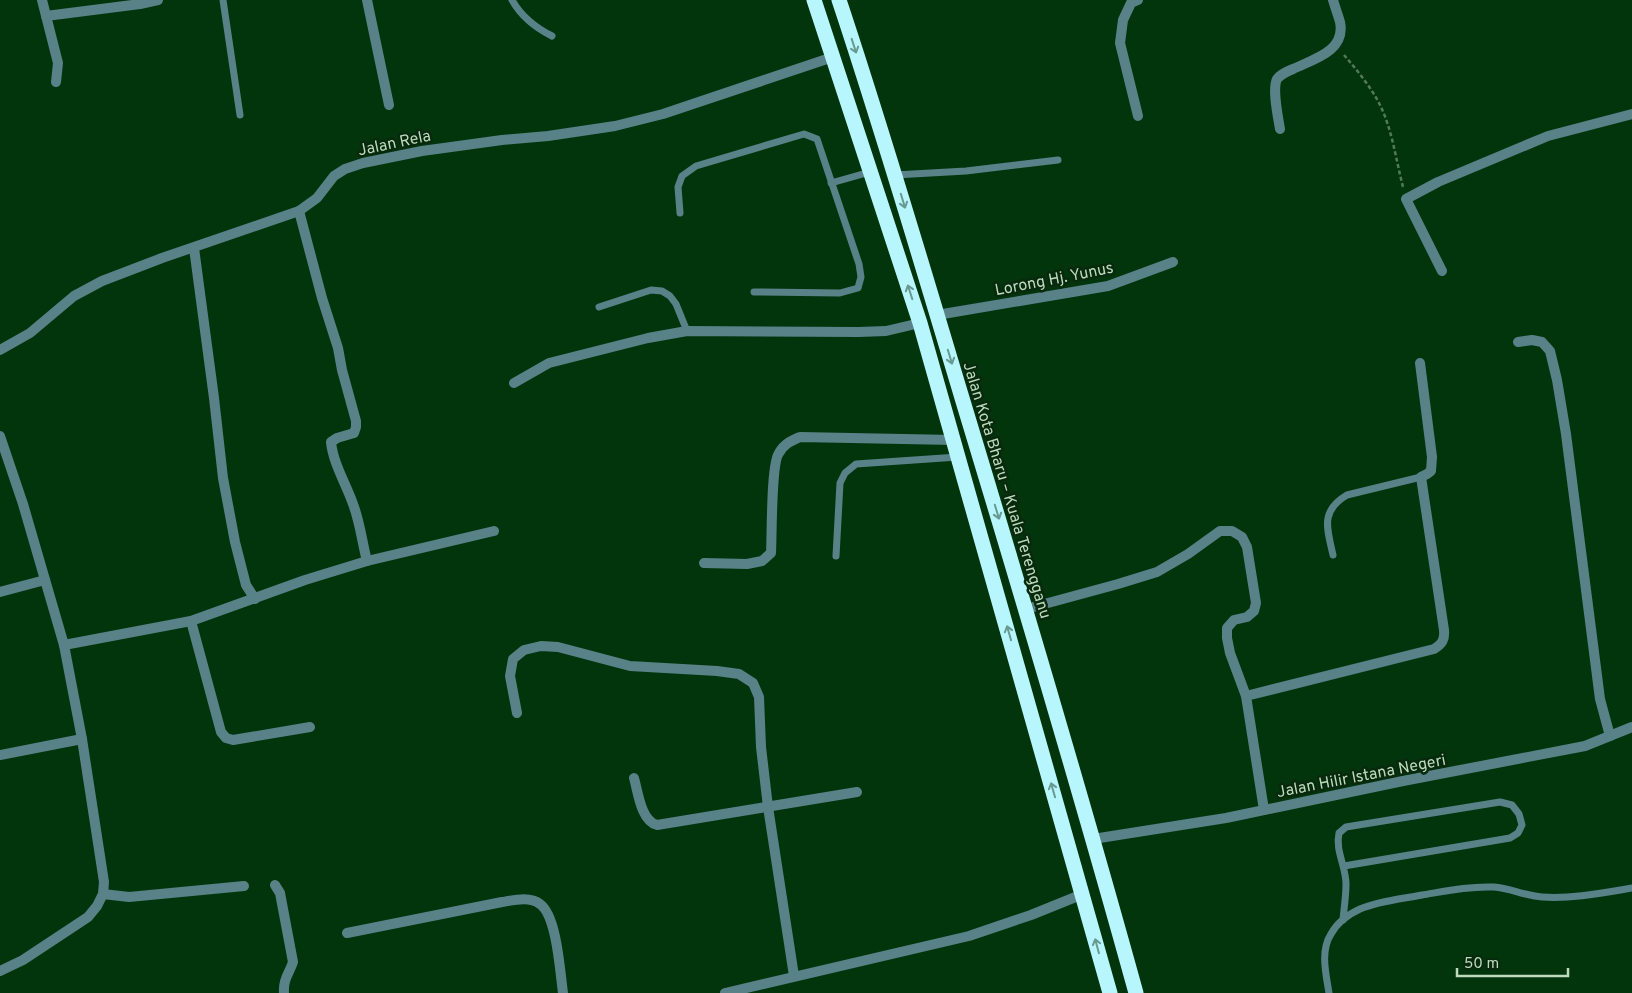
<svg xmlns="http://www.w3.org/2000/svg" width="1632" height="993" viewBox="0 0 1632 993" font-family="Overpass,sans-serif">
<rect width="100%" height="100%" fill="#03350d"/>
<g fill="none" stroke-linecap="round" stroke-linejoin="round">
<path stroke="#517b57" stroke-width="2.5" stroke-dasharray="4 2.5" stroke-linecap="butt" d="M 1344,55 C 1357,70 1371,87 1380,105 C 1392,129 1396,160 1403,187"/>
<g stroke="#588288" stroke-width="7">
<path d="M 223,0 L 240,115"/>
<path d="M 512,0 C 521,16 536,28 552,36"/>
<path d="M 895,175 L 966,171 L 1058,160"/>
<path d="M 831,183 L 870,172"/>
<path d="M 680,213 L 678,187 L 682,176 L 696,166 L 804,134 L 817,139 L 859,264 L 861,277 L 858,288 L 840,293 L 754,292"/>
<path d="M 599,307 L 651,290 L 662,291 L 670,296 L 676,304 L 687,331"/>
<path d="M 1333,555 C 1327,528 1320,511 1347,495 L 1421,477"/>
<path d="M 836,556 L 840,483 L 845,473 L 856,464 L 958,457"/>
<path d="M 1343,920 C 1344,908 1346,896 1346,884 C 1346,866 1335,851 1339,833 L 1346,827 L 1500,802 L 1512,805 L 1519,814 L 1522,825 L 1518,833 L 1510,838 L 1344,866"/>
<path d="M 1329,993 C 1326,974 1320,951 1331,934 C 1337,923 1349,914 1360,909 C 1379,901 1401,899 1422,895 C 1446,891 1469,886 1494,887 C 1510,888 1525,896 1542,897 C 1572,899 1602,893 1632,888"/>
</g>
<g stroke="#588288" stroke-width="10">
<path d="M 42,0 L 58,63 L 56,82"/>
<path d="M 367,0 L 389,105"/>
<path d="M 1138,0 L 1131,3 L 1123,20 L 1120,43 L 1138,116"/>
<path d="M 46,16 L 140,4 L 158,0"/>
<path d="M 1280,129 C 1278,117 1272,89 1277,79 C 1281,74 1288,71 1293,69 C 1314,59 1346,51 1340,22 C 1338,15 1335,7 1333,0"/>
<path d="M 299,211 L 322,298 L 338,348 L 342,370 L 356,421 L 356,427 L 354,433 L 337,438 L 331,442 C 333,463 346,484 353,504 C 360,522 362,542 367,561"/>
<path d="M 194,248 L 214,398 L 223,478 L 235,542 L 246,585 L 255,599"/>
<path d="M 1442,271 L 1406,199 L 1438,182 L 1548,136 L 1632,114"/>
<path d="M 937,315 L 1108,286 L 1173,262"/>
<path d="M 1518,342 L 1532,340 L 1542,342 L 1550,351 L 1557,380 L 1566,434 L 1600,699 L 1610,736"/>
<path d="M 0,350 L 30,333 L 74,296 L 102,281 L 162,258 L 299,211 L 317,198 L 334,176 L 345,169 L 363,163 L 422,151 L 502,140 L 548,136 L 615,126 L 663,114 L 833,57"/>
<path d="M 514,383 L 549,363 L 648,338 L 687,331 L 859,332 L 886,331 L 920,323"/>
<path d="M 0,436 L 23,504 L 64,645 L 82,739 L 104,882 L 103,894 L 97,906 L 88,917 L 23,960 L 0,971"/>
<path d="M 704,563 L 747,564 L 762,561 L 771,553 C 772,536 771,463 779,453 C 784,444 791,441 800,437 L 954,440"/>
<path d="M 0,592 L 45,580"/>
<path d="M 1026,609 L 1118,584 L 1157,572 L 1188,554 L 1220,531 L 1232,531 L 1242,537 L 1247,547 L 1256,603 L 1254,611 L 1247,617 L 1234,620 L 1227,628 L 1227,638 L 1230,653 L 1246,696 L 1264,810"/>
<path d="M 191,621 L 221,732 L 226,738 L 233,740 L 310,727"/>
<path d="M 64,645 L 191,621 L 305,580 L 367,561 L 494,531"/>
<path d="M 1246,696 L 1434,649 C 1442,644 1445,640 1444,630 L 1421,477 L 1427,474 L 1431,471 L 1432,457 L 1420,363"/>
<path d="M 517,713 L 510,676 L 513,659 L 524,650 L 541,646 L 558,647 L 630,666 L 717,671 L 739,674 L 753,683 L 759,697 L 761,747 L 768,807 L 794,976"/>
<path d="M 0,755 L 82,739"/>
<path d="M 634,778 C 638,792 641,821 657,825 L 857,792"/>
<path d="M 1093,839 L 1226,818 L 1403,781 L 1585,746 L 1632,727"/>
<path d="M 275,885 L 280,893 L 293,962 C 289,974 283,979 284,993"/>
<path d="M 103,894 L 129,897 L 244,886"/>
<path d="M 347,933 L 502,902 C 514,900 530,896 540,904 C 557,916 560,972 563,993"/>
<path d="M 725,993 L 969,936 L 1031,915 L 1083,894"/>
</g>
<g stroke="#b8f6fe" stroke-width="15">
<path d="M 814,0 L 920,323 L 1110,993"/>
<path d="M 839,0 C 883,132 922,265 962,398 C 1022,596 1081,794 1136,993"/>
</g>
</g>
<defs><path id="oneway-shaft" d="M-6 0H5M1.5-3L5.5 0L1.5 3" fill="none" stroke-width="1.6" stroke-linecap="round" stroke-linejoin="round" transform="scale(1.25)"/></defs>
<g stroke="#699a92">
<use href="#oneway-shaft" transform="translate(854 46) rotate(72)"/>
<use href="#oneway-shaft" transform="translate(903 201) rotate(73)"/>
<use href="#oneway-shaft" transform="translate(910 292) rotate(-108)"/>
<use href="#oneway-shaft" transform="translate(950 357) rotate(73)"/>
<use href="#oneway-shaft" transform="translate(997 512) rotate(73)"/>
<use href="#oneway-shaft" transform="translate(1009 633) rotate(-106)"/>
<use href="#oneway-shaft" transform="translate(1053 790) rotate(-106)"/>
<use href="#oneway-shaft" transform="translate(1097 946) rotate(-105)"/>
</g>
<g text-anchor="middle" stroke-width="5" stroke-linejoin="round" paint-order="stroke">
<g font-size="16" fill="#bcdbbd" stroke="#08290d">
<text transform="translate(394 142) rotate(-12)" y="6">Jalan Rela</text>
<text transform="translate(1054 278) rotate(-11)" y="6">Lorong Hj. Yunus</text>
<text transform="translate(1008 490) rotate(73)" y="6">Jalan Kota Bharu – Kuala Terengganu</text>
<text transform="translate(1361 775) rotate(-11)" y="6">Jalan Hilir Istana Negeri</text>
</g>
</g>
<path d="M1457 968v8h111v-8" fill="none" stroke="#bcdbbd" stroke-width="2.5"/>
<text x="1464" y="968" font-size="15" fill="#bcdbbd" stroke="#08290d" stroke-width="4" paint-order="stroke">50 m</text>
</svg>
